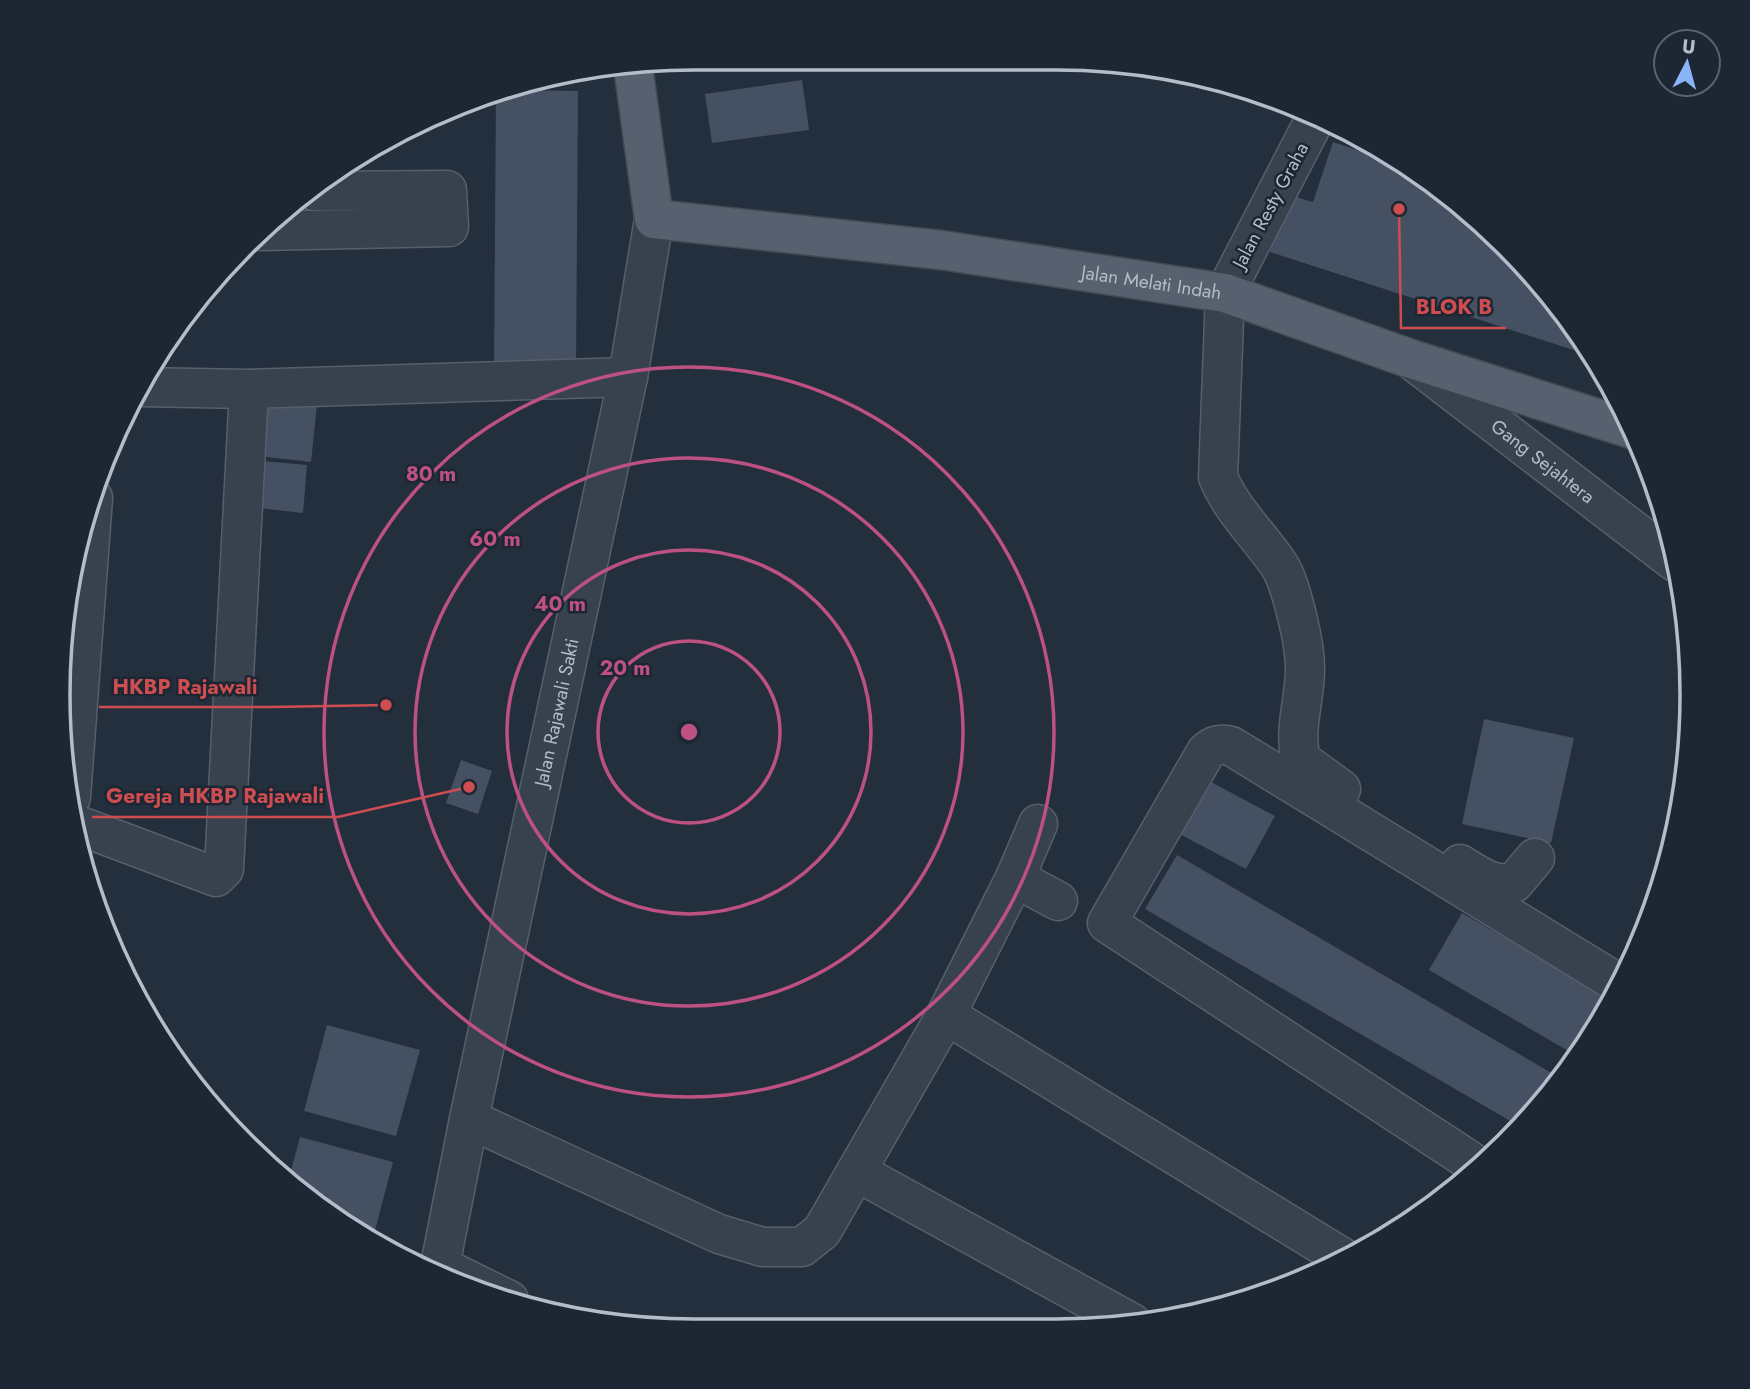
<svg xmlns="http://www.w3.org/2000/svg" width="1750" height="1389" viewBox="0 0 1750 1389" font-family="Jost,sans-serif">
<rect width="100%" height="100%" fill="#242f3e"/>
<g fill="#455162">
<path d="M 802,80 L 809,130 L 712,143 L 705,94 Z"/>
<path d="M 504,90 L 578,91 L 576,370 L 494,370 L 496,94 Z"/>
<path d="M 1333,142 L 1405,166 L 1475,216 L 1589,355 L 1270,252 L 1289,195 L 1313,202 Z"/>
<path d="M 264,398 L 317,404 L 311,462 L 258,456 Z"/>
<path d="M 262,461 L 307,465 L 303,513 L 258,508 Z"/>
<path d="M 1484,719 L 1574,738 L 1551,843 L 1462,824 Z"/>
<path d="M 461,760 L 492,771 L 478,814 L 446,803 Z"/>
<path d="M 1198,775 L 1275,816 L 1246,869 L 1170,829 Z"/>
<path d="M 1177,855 L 1562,1079 L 1519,1126 L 1145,909 Z"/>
<path d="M 1462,913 L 1612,1000 L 1577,1056 L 1429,970 Z"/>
<path d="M 327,1025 L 420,1050 L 396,1136 L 304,1111 Z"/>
<path d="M 300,1137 L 393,1162 L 373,1238 L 307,1200 L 288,1182 Z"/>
</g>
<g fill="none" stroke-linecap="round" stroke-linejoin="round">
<defs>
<g id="minor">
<path d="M 1316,117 L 1225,293 L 1218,477 C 1232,511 1259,535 1279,565 C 1288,578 1293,601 1297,616 C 1301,632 1305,653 1305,669 C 1305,701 1293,729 1301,760 L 1341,789"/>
<path d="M 261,231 L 449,227 L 447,190 L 314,191"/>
<path id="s1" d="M 1413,361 L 1675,562"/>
<path d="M 139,387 L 249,389 L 628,377"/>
<path d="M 71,797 L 93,498"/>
<path d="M 75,824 L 216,877 L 224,869 L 249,389"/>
<path d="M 1460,864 C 1478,875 1491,886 1514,883 L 1535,858"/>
<path d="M 1015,878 L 1058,901"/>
<path d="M 946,1015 L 1015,878 L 1038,824"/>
<path d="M 469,1119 L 719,1234 L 763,1247 L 802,1247 L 822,1231 L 946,1015 L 1345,1259"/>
<path d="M 1481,1168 L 1107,923 L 1206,752 C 1213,745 1222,743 1231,746 L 1621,985"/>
<path d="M 857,1172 L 1132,1323"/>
<path d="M 440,1266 L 509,1300"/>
<path id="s2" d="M 438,1276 L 469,1119 L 628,377 L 654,219"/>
</g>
<g id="major">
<path id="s3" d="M 633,66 L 654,219 L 941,250 L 1225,293 L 1411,359 L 1631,429"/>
</g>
</defs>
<use href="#minor" stroke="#565f6c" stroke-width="41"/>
<use href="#major" stroke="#414a57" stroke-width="41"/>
<use href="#minor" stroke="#38414e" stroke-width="38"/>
<use href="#major" stroke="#56606e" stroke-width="38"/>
</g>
<g fill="none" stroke="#bd5182" stroke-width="3.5">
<circle cx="689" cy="732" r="91"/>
<circle cx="689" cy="732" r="182"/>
<circle cx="689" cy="732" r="274"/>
<circle cx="689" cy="732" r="365"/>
</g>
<g text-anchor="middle" stroke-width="5" stroke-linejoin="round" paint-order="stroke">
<g font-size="19" fill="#b4bcc9" stroke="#1d2633">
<text transform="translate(1270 205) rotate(-62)" y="7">Jalan Resty Graha</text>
<text dy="7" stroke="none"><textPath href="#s3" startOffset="656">Jalan Melati Indah</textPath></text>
<text dy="7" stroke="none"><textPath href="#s1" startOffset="164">Gang Sejahtera</textPath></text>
<text dy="7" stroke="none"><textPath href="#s2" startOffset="576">Jalan Rajawali Sakti</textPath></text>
</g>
</g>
<path d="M0 0H1750V1389H0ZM694 70H1056A624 624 0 0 1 1680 694V695A624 624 0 0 1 1056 1319H694A624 624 0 0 1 70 695V694A624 624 0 0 1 694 70Z" fill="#1d2633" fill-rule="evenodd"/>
<path fill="none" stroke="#b4bcc9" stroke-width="3.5" d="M694 70H1056A624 624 0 0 1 1680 694V695A624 624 0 0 1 1056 1319H694A624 624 0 0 1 70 695V694A624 624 0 0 1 694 70Z"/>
<circle cx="689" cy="732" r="10" fill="#bd5182" stroke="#1d2633" stroke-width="3.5"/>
<g font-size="21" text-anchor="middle" font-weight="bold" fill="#bd5182" stroke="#1d2633" stroke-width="5" stroke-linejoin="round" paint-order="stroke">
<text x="431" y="481">80 m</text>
<text x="495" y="546">60 m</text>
<text x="560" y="611">40 m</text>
<text x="625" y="675">20 m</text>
</g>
<path fill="none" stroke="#ce4d50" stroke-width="2.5" d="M1399 209L1401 328H1506M386 705L272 707H99M469 787L338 817H92"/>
<g fill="#ce4d50" stroke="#1d2633" stroke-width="2.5">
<circle cx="1399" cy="209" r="7"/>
<circle cx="386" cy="705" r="7"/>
<circle cx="469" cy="787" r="7"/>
</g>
<g font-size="21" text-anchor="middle" font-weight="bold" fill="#ce4d50" stroke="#1d2633" stroke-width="5" stroke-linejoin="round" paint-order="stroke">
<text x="1454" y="314">BLOK B</text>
<text x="185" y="694">HKBP Rajawali</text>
<text x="215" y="803">Gereja HKBP Rajawali</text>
</g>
<g transform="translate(1687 63) rotate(6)"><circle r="33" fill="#1d2633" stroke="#59626f" stroke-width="2"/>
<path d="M0-5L12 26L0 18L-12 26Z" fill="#8ab4f8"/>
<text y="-10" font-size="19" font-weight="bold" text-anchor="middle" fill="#b4bcc9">U</text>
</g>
</svg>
